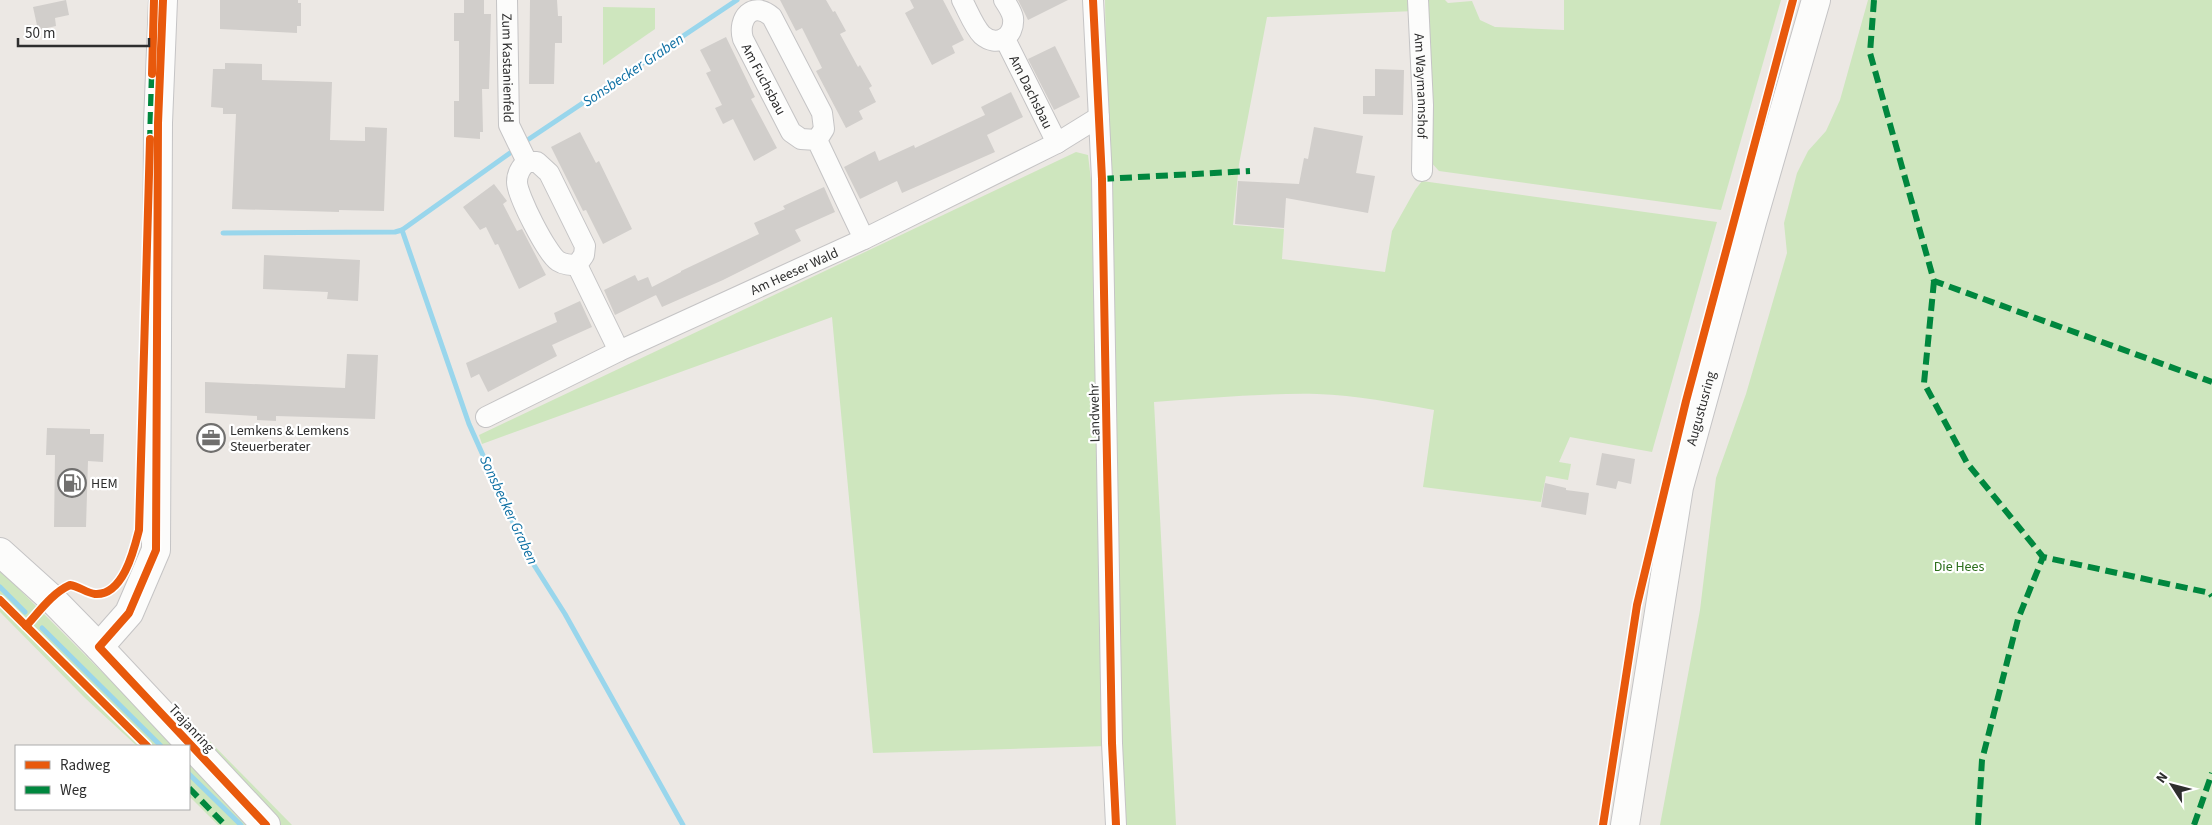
<svg xmlns="http://www.w3.org/2000/svg" width="2212" height="825" viewBox="0 0 2212 825" font-family="'Source Sans 3',sans-serif">
<rect width="100%" height="100%" fill="#ece8e4"/>
<g fill="#cee6be">
<path d="M 1105,0 L 1414,0 L 1415,11 L 1267,17 L 1239,164 L 1233,225 L 1284,229 L 1282,259 L 1385,272 L 1392,231 L 1415,190 L 1422,181 L 1717,222 L 1652,452 L 1570,437 L 1559,462 L 1571,464 L 1568,480 L 1546,476 L 1541,502 L 1423,487 L 1434,410 C 1395,403 1356,395 1317,394 C 1263,393 1208,398 1154,402 L 1176,825 L 1119,825 Z"/>
<path d="M 1423,0 L 1445,0 L 1448,3 L 1472,1 L 1480,20 L 1495,27 L 1564,30 L 1564,0 L 1781,0 L 1721,210 L 1439,171 L 1428,159 Z"/>
<path d="M 1868,0 L 2212,0 L 2212,825 L 1660,825 L 1700,610 L 1716,478 L 1746,394 L 1787,253 L 1784,223 L 1797,173 L 1808,151 L 1826,131 L 1840,100 Z"/>
<path d="M 603,7 L 655,8 L 655,29 L 603,65 Z"/>
<path d="M 1076,152 L 1088,155 L 1097,231 L 1107,746 L 873,753 L 832,317 L 482,444 L 479,435 Z"/>
<path d="M 0,570 L 176,746 L 137,746 L 85,698 L 0,612 Z"/>
<path d="M 178,709 L 292,825 L 279,825 L 234,779 Z"/>
<path d="M 189,759 L 248,818 L 246,825 L 218,825 L 189,796 Z"/>
</g>
<g fill="none" stroke-linecap="round" stroke-linejoin="round">
<g stroke="#99d6ec" stroke-width="5">
<path d="M 529,139 L 737,0"/>
<path d="M 510,153 L 402,230 L 469,424 L 527,554 L 565,614 L 683,825"/>
<path d="M 223,233 L 395,232 L 402,230"/>
<path d="M 0,587 L 25,612"/>
<path d="M 42,628 L 161,746"/>
<path d="M 189,774 L 241,825"/>
</g>
</g>
<g fill="#d1cecb">
<path d="M 66,0 L 69,15 L 55,18 L 56,26 L 38,30 L 33,7 Z"/>
<path d="M 220,0 L 298,0 L 298,3 L 301,3 L 301,26 L 297,26 L 297,33 L 220,29 Z"/>
<path d="M 464,0 L 484,0 L 484,14 L 491,14 L 489,89 L 482,89 L 483,132 L 480,132 L 480,139 L 454,137 L 454,101 L 459,101 L 459,41 L 454,41 L 454,13 L 464,13 Z"/>
<path d="M 530,0 L 557,0 L 558,16 L 562,16 L 562,43 L 555,43 L 554,84 L 529,84 Z"/>
<path d="M 780,0 L 826,0 L 833,12 L 835,11 L 846,31 L 840,34 L 858,67 L 860,65 L 872,86 L 869,88 L 876,102 L 859,111 L 863,119 L 846,128 L 816,71 L 822,68 L 802,28 L 796,31 Z"/>
<path d="M 910,0 L 943,0 L 964,40 L 952,46 L 955,53 L 932,65 L 905,13 L 914,8 Z"/>
<path d="M 1018,0 L 1068,0 L 1028,20 Z"/>
<path d="M 726,37 L 755,97 L 751,99 L 777,148 L 754,161 L 733,119 L 723,124 L 715,108 L 722,105 L 706,73 L 711,71 L 700,50 Z"/>
<path d="M 1055,46 L 1080,97 L 1054,110 L 1028,59 Z"/>
<path d="M 225,63 L 262,64 L 262,80 L 332,82 L 330,140 L 365,141 L 365,127 L 387,128 L 384,211 L 339,210 L 339,212 L 232,209 L 236,114 L 223,114 L 223,108 L 211,107 L 213,69 L 225,69 Z"/>
<path d="M 1375,69 L 1404,70 L 1403,115 L 1363,114 L 1363,96 L 1375,96 Z"/>
<path d="M 1011,92 L 1023,117 L 987,135 L 995,152 L 902,193 L 897,181 L 860,199 L 844,167 L 875,151 L 879,161 L 914,145 L 915,148 L 985,115 L 981,107 Z"/>
<path d="M 1314,127 L 1363,136 L 1356,173 L 1375,176 L 1368,213 L 1286,198 L 1284,228 L 1235,224 L 1238,181 L 1299,184 L 1304,158 L 1308,159 Z"/>
<path d="M 580,132 L 596,163 L 599,161 L 632,229 L 603,244 L 586,210 L 583,211 L 551,147 Z"/>
<path d="M 494,184 L 507,201 L 503,204 L 517,231 L 522,229 L 546,275 L 519,289 L 498,244 L 495,245 L 486,227 L 480,230 L 463,207 Z"/>
<path d="M 824,187 L 835,212 L 795,230 L 801,241 L 723,280 L 662,307 L 653,289 L 656,295 L 615,315 L 604,290 L 635,275 L 638,281 L 648,277 L 652,287 L 681,272 L 681,271 L 759,234 L 754,223 L 785,209 L 783,206 Z"/>
<path d="M 264,255 L 360,260 L 358,301 L 327,299 L 328,292 L 263,289 Z"/>
<path d="M 580,301 L 592,327 L 552,345 L 557,356 L 488,392 L 479,374 L 471,378 L 466,363 L 557,322 L 554,313 Z"/>
<path d="M 347,354 L 378,355 L 375,419 L 276,416 L 276,421 L 257,420 L 257,416 L 205,413 L 205,382 L 345,388 Z"/>
<path d="M 47,428 L 90,429 L 90,434 L 104,434 L 103,462 L 88,461 L 86,527 L 54,527 L 55,455 L 46,455 Z"/>
<path d="M 1602,453 L 1635,459 L 1631,484 L 1618,481 L 1616,489 L 1596,485 Z"/>
<path d="M 1545,483 L 1566,488 L 1566,490 L 1589,493 L 1586,515 L 1541,507 Z"/>
</g>
<g fill="none" stroke-linecap="round" stroke-linejoin="round">
<defs>
<g id="street">
<path id="s1" d="M 507,0 L 509,125 L 527,162 L 537,162 L 549,173 L 585,246 L 584,255 L 577,265 L 619,351"/>
<path d="M 962,0 C 968,11 974,27 982,35 C 997,48 1015,37 1013,18 C 1012,12 1008,6 1004,0"/>
<path d="M 1093,0 L 1102,179 L 1112,743 L 1116,825"/>
<path id="s2" d="M 1418,0 L 1423,105 L 1422,171"/>
<path id="s3" d="M 1005,39 L 1057,143"/>
<path d="M 817,140 L 801,139 L 791,132 L 743,39 C 737,18 753,0 772,17 L 822,113 L 824,129 L 817,140 L 864,239"/>
<path d="M 527,162 C 521,167 517,173 517,182 C 517,195 547,254 558,261 C 564,265 571,265 577,265"/>
<path id="s4" d="M 486,417 L 619,351 L 864,239 L 1057,143 L 1099,117"/>
</g>
<g id="secondary">
<path d="M 0,552 L 51,598 L 99,647 L 266,825"/>
<path d="M 99,647 L 129,613 L 156,550 L 158,123 L 163,0"/>
<path id="s5" d="M 1625,825 L 1679,487 L 1752,222 L 1816,0"/>
</g>
</defs>
<use href="#street" stroke="#c5c4c5" stroke-width="22"/>
<use href="#secondary" stroke="#c5c4c5" stroke-width="30"/>
<use href="#street" stroke="#fcfcfb" stroke-width="20"/>
<use href="#secondary" stroke="#fcfcfb" stroke-width="28"/>
<g stroke="#00873e" stroke-width="6" stroke-dasharray="12 6" stroke-linecap="butt">
<path d="M 1874,0 L 1870,53 L 1934,281 L 2212,382"/>
<path d="M 150,142 L 152,69"/>
<path d="M 1102,179 L 1250,171"/>
<path d="M 1934,281 L 1924,383 L 1967,463 L 2043,557 L 2210,593 L 2212,596"/>
<path d="M 189,788 L 225,825"/>
<path d="M 1978,825 L 1982,760 L 2018,619 L 2043,557"/>
<path d="M 2194,825 L 2212,773"/>
</g>
<defs>
<g id="cycleway">
<path d="M 163,0 L 158,123 L 156,550 L 129,613 L 99,647 L 266,825"/>
<path d="M 1093,0 L 1102,179 L 1112,743 L 1116,825"/>
<path d="M 152,74 L 154,0"/>
<path d="M 0,600 L 147,746"/>
<path d="M 26,626 C 39,612 52,593 70,585 C 78,586 87,593 95,594 C 123,596 134,550 139,530 L 150,139"/>
<path d="M 1603,825 L 1637,605 L 1686,401 L 1793,0"/>
</g>
</defs>
<use href="#cycleway" stroke="#fff" stroke-width="11"/>
<use href="#cycleway" stroke="#e8590c" stroke-width="8"/>
</g>
<defs>
<symbol id="office-ring" viewBox="-11 -11 22 22"><circle r="9.5" fill="#fff" stroke="#706f6e" stroke-width="1.5"/><path d="M-6-3h4V-5.5h4V-3h4V5H-6ZM-1-4.5V-3h2v-1.5ZM-6 0V1H6V0Z" fill="#706f6e"/></symbol>
<symbol id="fuel-ring" viewBox="-11 -11 22 22"><circle r="9.5" fill="#fff" stroke="#706f6e" stroke-width="1.5"/><path d="M-5.5-6h7V0h2V4h1.3V-2.5L3-4.5l.8-.8L6-3V5H2.5V1h-1V6h-7ZM-4.2-4.7v3.2H.2V-4.7Z" fill="#706f6e"/></symbol>
</defs>
<g fill-rule="evenodd">
<use href="#office-ring" x="195" y="422" width="32" height="32"/>
<use href="#fuel-ring" x="56" y="467" width="32" height="32"/>
</g>
<g text-anchor="middle" stroke-width="4.5" stroke-linejoin="round" paint-order="stroke">
<g font-size="14" fill="#2e2e2e" stroke="#fff">
<text dy="5" stroke="none"><textPath href="#s1" startOffset="68">Zum Kastanienfeld</textPath></text>
<text transform="translate(764 79) rotate(62)" y="5">Am Fuchsbau</text>
<text dy="5" stroke="none"><textPath href="#s2" startOffset="86">Am Waymannshof</textPath></text>
<text dy="5" stroke="none"><textPath href="#s3" startOffset="59">Am Dachsbau</textPath></text>
<text dy="5" stroke="none"><textPath href="#s4" startOffset="341">Am Heeser Wald</textPath></text>
<text dy="5" stroke="none"><textPath href="#s5" startOffset="424">Augustusring</textPath></text>
<text transform="translate(1094 413) rotate(-91)" y="5">Landwehr</text>
<text transform="translate(192 728) rotate(47)" y="5">Trajanring</text>
</g>
<g font-size="14" fill="#2e2e2e" stroke="#fff" text-anchor="start">
<text x="230" y="435">Lemkens &amp; Lemkens<tspan x="230" dy="16">Steuerberater</tspan></text>
<text x="91" y="488">HEM</text>
</g>
<g font-size="14" fill="#2c6e1b" stroke="#fff">
<text x="1959" y="571">Die Hees</text>
</g>
<g font-size="15" font-style="italic" fill="#0d6fa3" stroke="#fff">
<text transform="translate(633 70) rotate(-34)" y="5">Sonsbecker Graben</text>
<text transform="translate(509 510) rotate(65)" y="5">Sonsbecker Graben</text>
</g>
</g>
<rect x="15" y="745" width="175" height="65" fill="#ffffff" stroke="#ababab"/>
<rect x="25" y="761" width="25" height="8" fill="#e8590c" stroke="#ababab"/>
<text x="60" y="770" font-size="15" fill="#2e2e2e">Radweg</text>
<rect x="25" y="786" width="25" height="8" fill="#00873e" stroke="#ababab"/>
<text x="60" y="795" font-size="15" fill="#2e2e2e">Weg</text>
<g transform="translate(2172 785) rotate(306)" stroke="#ffffff" stroke-width="4" paint-order="stroke">
<path d="M0-4L9 19L0 12L-9 19Z" fill="#2e2e2e"/>
<text y="-8" font-size="14" font-weight="bold" text-anchor="middle" fill="#2e2e2e">N</text>
</g>
<path d="M18 38v8h131v-8" fill="none" stroke="#2e2e2e" stroke-width="2.5"/>
<text x="25" y="38" font-size="15" fill="#2e2e2e" stroke="#ffffff" stroke-width="4" paint-order="stroke">50 m</text>
</svg>
